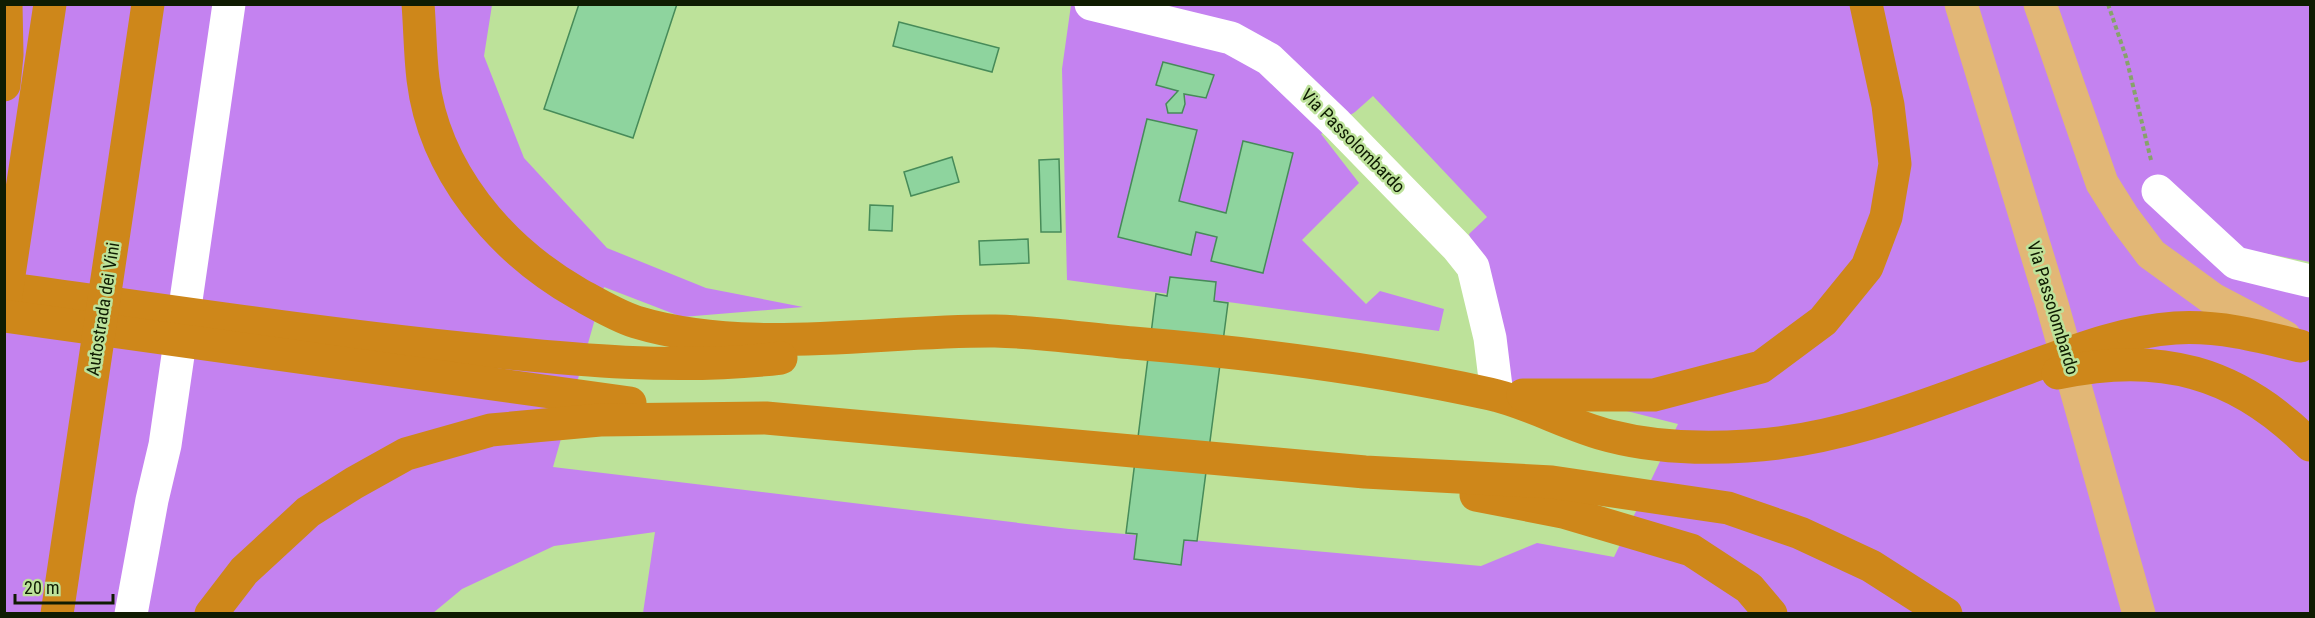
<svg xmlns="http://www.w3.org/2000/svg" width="2315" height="618" viewBox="0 0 2315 618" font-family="'Roboto Condensed',sans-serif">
<rect width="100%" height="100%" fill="#bde29a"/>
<path fill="#c482f0" d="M 4,5 L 492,5 L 484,56 L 524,158 L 607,248 L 706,288 L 803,307 L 682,317 L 604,287 L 553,467 L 1069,529 L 1481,566 L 1537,543 L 1614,557 L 1678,424 L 1504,380 L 1469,234 L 1487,217 L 1373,96 L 1355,112 L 1321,134 L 1359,183 L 1302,240 L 1366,304 L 1380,291 L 1444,309 L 1439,331 L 1067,280 L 1062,69 L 1071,5 L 2310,5 L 2310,262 L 2242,249 L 2310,287 L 2310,613 L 643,613 L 655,532 L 554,546 L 462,589 L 433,613 L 5,613 Z"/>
<g fill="#8ed49e" stroke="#478b59" stroke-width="1.5">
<path d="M 579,4 L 677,4 L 633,138 L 544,109 Z"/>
<path d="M 899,22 L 999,48 L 992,72 L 893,46 Z"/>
<path d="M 1163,62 L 1214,75 L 1206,98 L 1184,94 L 1185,104 L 1182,113 L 1168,113 L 1166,104 L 1178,91 L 1156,85 Z"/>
<path d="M 1147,119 L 1197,130 L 1179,201 L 1226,213 L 1243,141 L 1293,153 L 1263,273 L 1211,261 L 1217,237 L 1196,232 L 1191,255 L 1118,237 Z"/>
<path d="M 952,157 L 959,182 L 911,196 L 904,172 Z"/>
<path d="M 1059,159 L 1061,232 L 1041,232 L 1039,160 Z"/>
<path d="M 870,205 L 893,206 L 892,231 L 869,230 Z"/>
<path d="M 1028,239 L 1029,263 L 980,265 L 979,241 Z"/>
<path d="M 1170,277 L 1216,282 L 1214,301 L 1228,303 L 1197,541 L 1184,540 L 1181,565 L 1134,559 L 1137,534 L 1126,533 L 1156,294 L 1167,296 Z"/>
</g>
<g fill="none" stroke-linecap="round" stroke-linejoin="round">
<path stroke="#86a36a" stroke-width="4" stroke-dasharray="4.5 3" stroke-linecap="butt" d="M 2108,4 L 2126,57 L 2151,160"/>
<g stroke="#fff" stroke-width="33">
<path d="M 1091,4 L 1231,38 L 1269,59 L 1337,124 L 1457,247 L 1473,267 L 1490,338 L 1497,395"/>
<path d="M 2158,191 L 2236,263 L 2310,281"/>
<path d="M 131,614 L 152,500 L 165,445 L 229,4"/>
</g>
<g stroke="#e2b776" stroke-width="33">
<path d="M 1961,4 L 2052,304 L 2139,614"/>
<path d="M 2040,4 L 2102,183 L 2124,218 L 2151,254 L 2213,299 L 2285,337"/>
</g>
<g stroke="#ce871a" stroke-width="33">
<path d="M 418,4 C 420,29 420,54 423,79 C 434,171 500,249 579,294 C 597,304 617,316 636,322 C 749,356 878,330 995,331 C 1041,332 1087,339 1133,343 C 1252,353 1372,368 1490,394 C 1531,403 1569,426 1610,436 C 1653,447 1703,449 1747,446 C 1842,441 1934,402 2022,370 C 2072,352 2121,332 2175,328 C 2217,325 2260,336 2300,346"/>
<path d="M 4,85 L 7,55 L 6,4"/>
<path d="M 4,288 C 156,309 307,332 460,348 C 566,359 674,371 781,358"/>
<path d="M 4,308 L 50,4"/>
<path d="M 4,316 L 630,403"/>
<path d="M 2058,373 C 2159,351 2237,371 2310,445"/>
<path d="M 1523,395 L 1654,395 L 1761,367 L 1823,321 L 1867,267 L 1886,217 L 1895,164 L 1888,105 L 1866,4"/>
<path d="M 1476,495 L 1563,512 L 1691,550 L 1749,588 L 1771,614"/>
<path d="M 57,614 L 148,4"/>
<path d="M 211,614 L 244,571 L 308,512 L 354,483 L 406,454 L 491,430 L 600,420 L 766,418 L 1365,472 L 1552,482 L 1728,508 L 1800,533 L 1871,566 L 1946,614"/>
</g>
</g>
<g text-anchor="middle" stroke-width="5" stroke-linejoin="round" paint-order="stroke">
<g font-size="18" fill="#0f1c02" stroke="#bde29a">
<text transform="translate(1353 141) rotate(45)" y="6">Via Passolombardo</text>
<text transform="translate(2053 308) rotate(73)" y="6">Via Passolombardo</text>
<text transform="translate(103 309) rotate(-81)" y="6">Autostrada dei Vini</text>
</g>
</g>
<rect width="2315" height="618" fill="none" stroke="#0f1c02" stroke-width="12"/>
<path d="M15 594v9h98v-9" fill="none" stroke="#0f1c02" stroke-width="3"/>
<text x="24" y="594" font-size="18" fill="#0f1c02" stroke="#bde29a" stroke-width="4.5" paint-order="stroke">20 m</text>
</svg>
